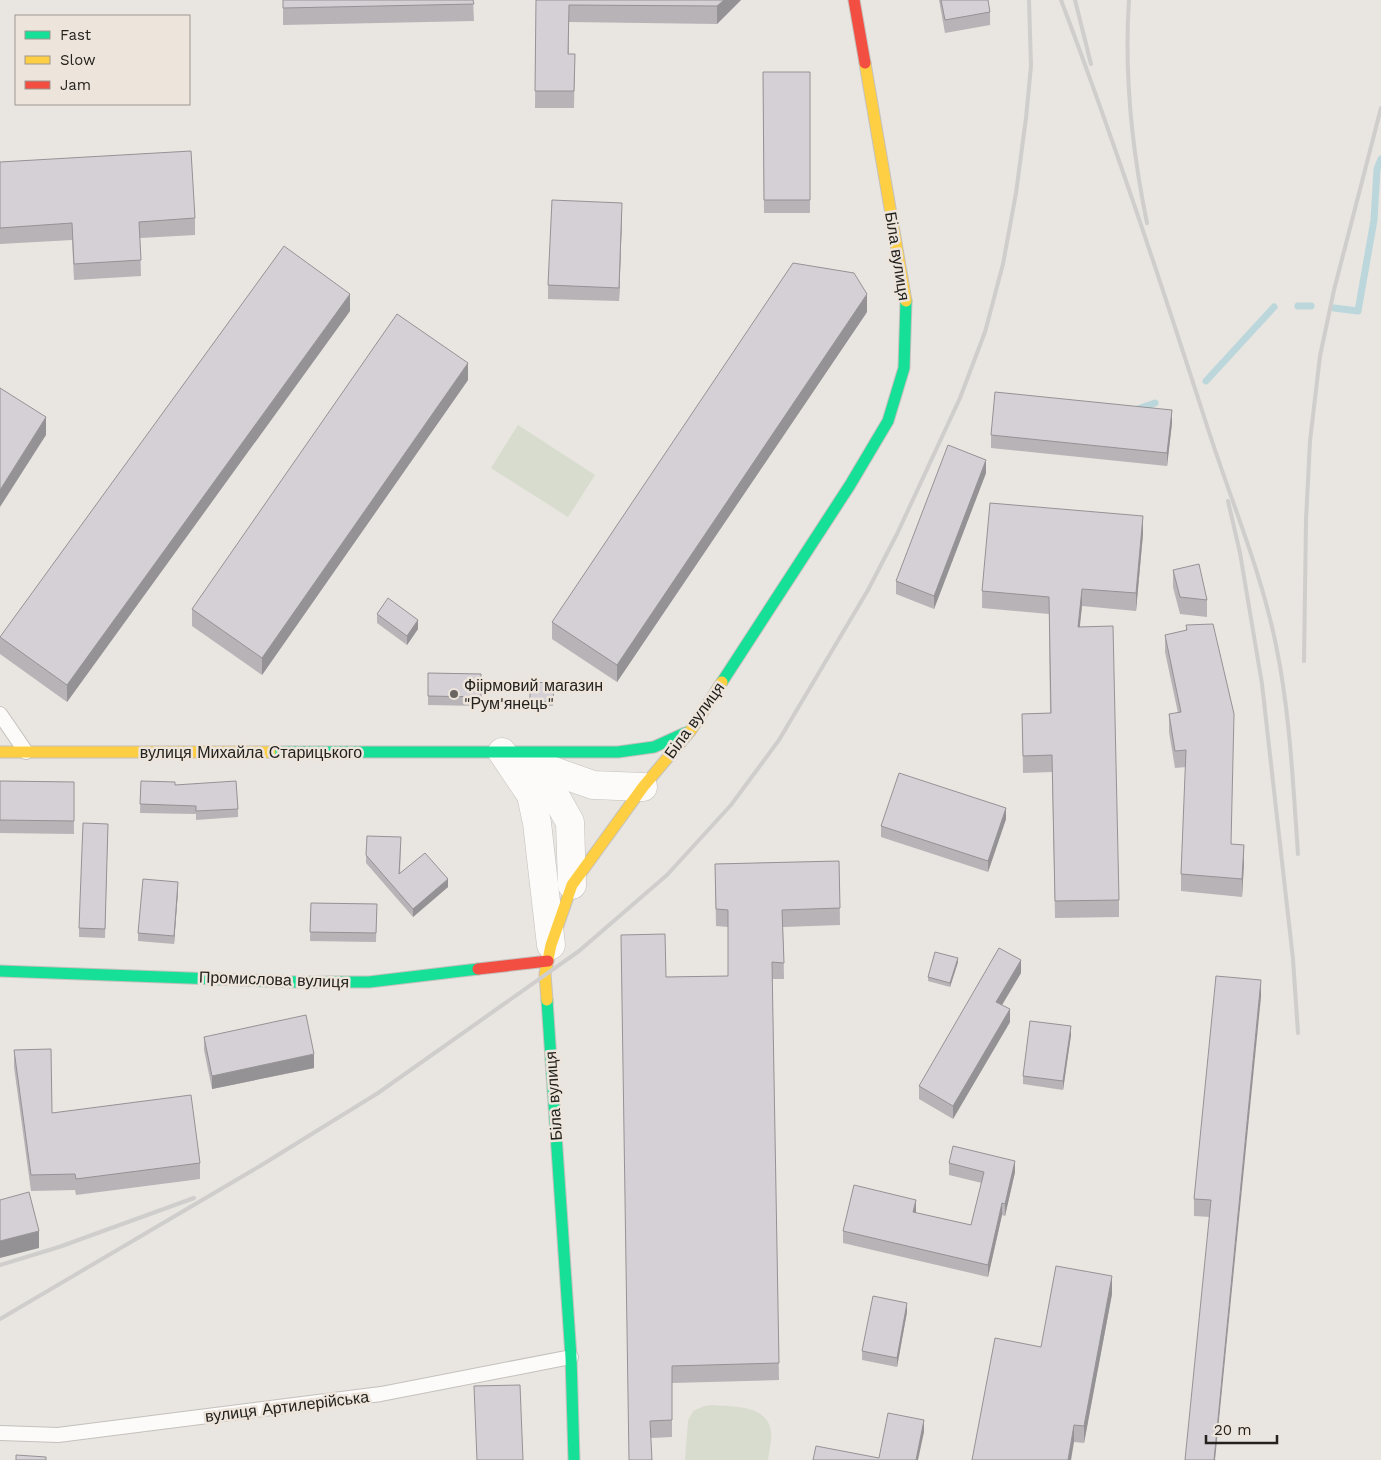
<svg xmlns="http://www.w3.org/2000/svg" width="1381" height="1460" viewBox="0 0 1381 1460" font-family="'Work Sans',sans-serif">
<rect width="100%" height="100%" fill="#e9e5e0"/>
<g fill="#d7dcce">
<path d="M 518,425 L 595,475 L 568,517 L 491,468 Z"/>
<path d="M 712,1405 C 732,1407 768,1404 771,1432 C 772,1441 769,1451 768,1460 L 685,1460 L 688,1421 L 693,1411 L 704,1406 Z"/>
</g>
<g fill="none" stroke-linecap="round" stroke-linejoin="round">
<g stroke="#bbd7dc" stroke-width="7">
<path d="M 1298,306 L 1311,306"/>
<path d="M 1334,308 L 1358,311 L 1374,220 L 1377,169 L 1381,159"/>
<path d="M 1206,381 L 1274,307"/>
<path d="M 1135,410 L 1155,403"/>
</g>
<defs>
<g id="lane">
<path d="M 0,714 L 26,752"/>
<path d="M 0,1433 L 58,1435 L 381,1394 L 571,1357"/>
</g>
<g id="street">
<path d="M 502,752 L 531,795 L 537,823 L 551,945"/>
<path d="M 531,763 L 593,785 L 643,787"/>
<path d="M 520,765 L 553,792 L 570,822 L 572,885"/>
</g>
<g id="fast">
<path d="M 722,682 L 850,485 L 888,421 L 904,368 L 906,301"/>
<path d="M 270,752 L 618,752 L 654,747 L 685,733"/>
<path d="M 0,971 L 298,982 L 369,982 L 478,969"/>
<path d="M 547,1000 L 571,1357 L 574,1460"/>
</g>
<g id="slow">
<path d="M 865,63 L 906,301"/>
<path d="M 0,752 L 270,752"/>
<path d="M 547,1000 L 545,974 L 551,945 L 572,885 L 643,787 L 691,730 L 722,682"/>
</g>
<g id="jam">
<path d="M 854,0 L 865,63"/>
<path d="M 478,969 L 548,961"/>
</g>
</defs>
<use href="#lane" stroke="#c4c1bd" stroke-width="16"/>
<use href="#street" stroke="#c4c1bd" stroke-width="29"/>
<use href="#fast" stroke="#c4c1bd" stroke-width="13"/>
<use href="#slow" stroke="#c4c1bd" stroke-width="13"/>
<use href="#jam" stroke="#c4c1bd" stroke-width="13"/>
<use href="#lane" stroke="#fcfbfa" stroke-width="14"/>
<use href="#street" stroke="#fcfbfa" stroke-width="28"/>
<use href="#fast" stroke="#16e098" stroke-width="11"/>
<use href="#slow" stroke="#ffcf43" stroke-width="11"/>
<use href="#jam" stroke="#f24e42" stroke-width="11"/>
<g stroke="#cfcecc" stroke-width="4">
<path d="M 1061,0 C 1115,143 1162,286 1209,432 C 1232,503 1261,571 1276,645 C 1290,713 1293,784 1298,854"/>
<path d="M 1075,0 L 1091,64"/>
<path d="M 1129,0 C 1124,74 1132,150 1147,223"/>
<path d="M 1228,501 L 1240,553 L 1262,684 L 1293,959 L 1298,1033"/>
<path d="M 1304,661 L 1306,520 L 1310,441 L 1320,356 L 1334,290 L 1381,108"/>
<path d="M 0,1265 L 59,1247 L 194,1198"/>
<path d="M 0,1319 L 260,1166 L 378,1093 L 579,951 L 667,875 L 731,805 L 779,740 L 868,590 L 897,534 L 960,398 L 985,332 L 1003,264 L 1016,193 L 1026,118 L 1031,66 L 1029,0"/>
</g>
</g>
<g fill="#b7b3b7">
<path d="M 283,0 L 473,0 L 474,21 L 283,25 Z"/>
<path d="M 536,0 L 741,0 L 717,24 L 569,22 L 569,54 L 575,54 L 574,108 L 535,108 Z"/>
<path d="M 939,0 L 988,0 L 990,12 L 990,25 L 945,33 Z"/>
<path d="M 763,72 L 810,72 L 810,213 L 764,213 Z"/>
<path d="M 0,162 L 195,218 L 195,235 L 140,238 L 141,276 L 74,280 L 72,240 L 0,244 Z"/>
<path d="M 622,216 L 619,301 L 548,299 L 548,285 Z"/>
<path d="M 350,311 L 67,702 L 0,654 L 0,637 Z"/>
<path d="M 867,312 L 617,682 L 552,639 L 552,622 Z"/>
<path d="M 468,380 L 262,675 L 192,626 L 192,609 Z"/>
<path d="M 1172,423 L 1167,466 L 991,448 L 991,435 Z"/>
<path d="M 986,473 L 934,609 L 896,594 L 896,581 Z"/>
<path d="M 1143,534 L 1136,611 L 1082,606 L 1079,627 L 1119,900 L 1119,917 L 1055,918 L 1052,772 L 1023,773 L 1022,714 L 1050,713 L 1049,614 L 982,608 L 982,591 Z"/>
<path d="M 1173,570 L 1207,600 L 1207,617 L 1180,614 L 1173,587 Z"/>
<path d="M 377,614 L 418,629 L 407,645 L 377,623 Z"/>
<path d="M 1186,625 L 1231,844 L 1244,863 L 1242,897 L 1181,891 L 1181,874 L 1186,767 L 1175,768 L 1169,732 L 1169,714 L 1178,713 L 1165,652 L 1165,635 L 1186,631 Z"/>
<path d="M 428,673 L 481,674 L 481,706 L 428,705 Z"/>
<path d="M 530,682 L 554,683 L 553,706 L 530,705 Z"/>
<path d="M 0,781 L 74,782 L 74,834 L 0,833 Z"/>
<path d="M 141,781 L 238,809 L 238,817 L 196,820 L 196,814 L 140,813 Z"/>
<path d="M 1006,819 L 988,872 L 881,837 L 881,826 Z"/>
<path d="M 108,824 L 105,938 L 79,937 L 79,928 Z"/>
<path d="M 401,845 L 400,874 L 448,887 L 413,917 L 366,863 L 366,855 Z"/>
<path d="M 839,861 L 840,925 L 783,927 L 784,979 L 772,979 L 779,1380 L 672,1383 L 672,1437 L 651,1438 L 629,1460 L 666,977 L 728,976 L 728,927 L 716,926 L 715,864 Z"/>
<path d="M 178,891 L 174,944 L 138,941 L 138,933 Z"/>
<path d="M 311,903 L 377,904 L 376,942 L 310,941 Z"/>
<path d="M 958,962 L 950,987 L 928,981 L 928,977 Z"/>
<path d="M 1021,973 L 1002,1005 L 1010,1022 L 953,1119 L 919,1099 L 919,1086 Z"/>
<path d="M 1261,997 L 1210,1217 L 1194,1216 L 1194,1199 Z"/>
<path d="M 1071,1035 L 1063,1090 L 1023,1084 L 1023,1076 Z"/>
<path d="M 204,1037 L 314,1068 L 212,1089 L 204,1050 Z"/>
<path d="M 14,1050 L 52,1113 L 200,1163 L 200,1179 L 76,1195 L 75,1190 L 31,1191 L 14,1067 Z"/>
<path d="M 949,1163 L 1015,1172 L 1005,1216 L 1002,1215 L 988,1277 L 843,1243 L 843,1231 L 916,1213 L 971,1225 L 982,1183 L 949,1175 Z"/>
<path d="M 1112,1294 L 1084,1443 L 1074,1442 L 1041,1347 Z"/>
<path d="M 907,1312 L 897,1367 L 862,1360 L 862,1351 Z"/>
</g>
<g fill="#959295">
<path d="M 724,0 L 741,0 L 717,24 L 717,6 Z"/>
<path d="M 622,203 L 622,216 L 619,301 L 619,288 Z"/>
<path d="M 350,294 L 350,311 L 67,702 L 67,685 Z"/>
<path d="M 867,294 L 867,312 L 617,682 L 617,665 Z"/>
<path d="M 468,363 L 468,380 L 262,675 L 262,658 Z"/>
<path d="M 1172,410 L 1172,423 L 1167,466 L 1167,453 Z"/>
<path d="M 46,417 L 46,435 L 0,507 L 0,490 Z"/>
<path d="M 986,460 L 986,473 L 934,609 L 934,596 Z"/>
<path d="M 1143,516 L 1143,534 L 1136,611 L 1136,593 Z"/>
<path d="M 1082,589 L 1082,606 L 1078,644 L 1078,627 Z"/>
<path d="M 418,620 L 418,629 L 407,645 L 407,636 Z"/>
<path d="M 1006,808 L 1006,819 L 988,872 L 988,861 Z"/>
<path d="M 1244,845 L 1244,863 L 1242,897 L 1242,879 Z"/>
<path d="M 448,879 L 448,887 L 413,917 L 413,909 Z"/>
<path d="M 178,882 L 178,891 L 174,944 L 174,936 Z"/>
<path d="M 958,958 L 958,962 L 950,987 L 950,983 Z"/>
<path d="M 1021,960 L 1021,973 L 996,1015 L 996,1002 Z"/>
<path d="M 1261,980 L 1261,997 L 1215,1460 L 1214,1460 Z"/>
<path d="M 1010,1009 L 1010,1022 L 953,1119 L 953,1106 Z"/>
<path d="M 1071,1026 L 1071,1035 L 1063,1090 L 1063,1081 Z"/>
<path d="M 314,1054 L 314,1068 L 212,1089 L 212,1076 Z"/>
<path d="M 1015,1161 L 1015,1172 L 1005,1216 L 1005,1204 Z"/>
<path d="M 916,1200 L 916,1212 L 913,1224 L 913,1212 Z"/>
<path d="M 1002,1203 L 1002,1215 L 988,1277 L 988,1265 Z"/>
<path d="M 39,1231 L 39,1248 L 0,1258 L 0,1241 Z"/>
<path d="M 1112,1276 L 1112,1294 L 1084,1443 L 1084,1426 Z"/>
<path d="M 907,1303 L 907,1312 L 897,1367 L 897,1358 Z"/>
<path d="M 924,1420 L 924,1432 L 918,1460 L 916,1460 Z"/>
<path d="M 1074,1425 L 1074,1442 L 1071,1460 L 1068,1460 Z"/>
</g>
<g fill="#d5d0d5" stroke="#959295">
<path d="M 283,0 L 473,0 L 474,4 L 283,8 Z"/>
<path d="M 536,0 L 724,0 L 717,6 L 569,5 L 568,54 L 575,54 L 574,91 L 535,91 Z"/>
<path d="M 941,0 L 988,0 L 990,12 L 945,20 Z"/>
<path d="M 763,72 L 810,72 L 810,200 L 764,200 Z"/>
<path d="M 191,151 L 195,218 L 139,222 L 141,260 L 74,264 L 72,223 L 0,228 L 0,162 Z"/>
<path d="M 552,200 L 622,203 L 619,288 L 548,285 Z"/>
<path d="M 284,246 L 350,294 L 67,685 L 0,637 Z"/>
<path d="M 793,263 L 854,273 L 867,294 L 617,665 L 552,622 Z"/>
<path d="M 397,314 L 468,363 L 262,658 L 192,609 Z"/>
<path d="M 0,388 L 46,417 L 0,490 Z"/>
<path d="M 995,392 L 1172,410 L 1167,453 L 991,435 Z"/>
<path d="M 948,445 L 986,460 L 934,596 L 896,581 Z"/>
<path d="M 990,503 L 1143,516 L 1136,593 L 1082,589 L 1078,627 L 1113,626 L 1119,900 L 1055,901 L 1052,755 L 1023,756 L 1022,714 L 1051,713 L 1049,597 L 982,591 Z"/>
<path d="M 1199,564 L 1207,600 L 1180,597 L 1173,570 Z"/>
<path d="M 388,598 L 418,620 L 407,636 L 377,614 Z"/>
<path d="M 1213,624 L 1234,714 L 1231,844 L 1244,845 L 1242,879 L 1181,874 L 1186,750 L 1175,751 L 1169,714 L 1181,712 L 1165,635 L 1187,630 L 1186,625 Z"/>
<path d="M 428,673 L 481,674 L 481,697 L 428,696 Z"/>
<path d="M 530,682 L 554,683 L 553,702 L 530,701 Z"/>
<path d="M 899,773 L 1006,808 L 988,861 L 881,826 Z"/>
<path d="M 0,781 L 74,782 L 74,821 L 0,820 Z"/>
<path d="M 141,781 L 175,782 L 175,785 L 236,781 L 238,809 L 196,811 L 196,806 L 140,804 Z"/>
<path d="M 83,823 L 108,824 L 105,929 L 79,928 Z"/>
<path d="M 367,836 L 401,837 L 399,874 L 425,853 L 448,879 L 413,909 L 366,855 Z"/>
<path d="M 839,861 L 840,908 L 782,910 L 784,963 L 772,962 L 779,1363 L 672,1366 L 672,1420 L 650,1421 L 652,1460 L 629,1460 L 621,935 L 665,934 L 666,977 L 728,976 L 728,910 L 716,909 L 715,864 Z"/>
<path d="M 143,879 L 178,882 L 174,936 L 138,933 Z"/>
<path d="M 311,903 L 377,904 L 376,933 L 310,932 Z"/>
<path d="M 999,948 L 1021,960 L 996,1002 L 1010,1009 L 953,1106 L 919,1086 Z"/>
<path d="M 935,952 L 958,958 L 950,983 L 928,977 Z"/>
<path d="M 1216,976 L 1261,980 L 1214,1460 L 1185,1460 L 1211,1200 L 1194,1199 Z"/>
<path d="M 306,1015 L 314,1054 L 212,1076 L 204,1037 Z"/>
<path d="M 1030,1021 L 1071,1026 L 1063,1081 L 1023,1076 Z"/>
<path d="M 51,1049 L 52,1113 L 191,1095 L 200,1163 L 76,1179 L 75,1174 L 31,1175 L 14,1050 Z"/>
<path d="M 953,1146 L 1015,1161 L 1005,1204 L 1002,1203 L 988,1265 L 843,1231 L 854,1185 L 916,1200 L 913,1212 L 971,1225 L 984,1172 L 949,1163 Z"/>
<path d="M 29,1192 L 39,1231 L 0,1241 L 0,1200 Z"/>
<path d="M 1056,1266 L 1112,1276 L 1084,1426 L 1074,1425 L 1068,1460 L 972,1460 L 995,1338 L 1041,1347 Z"/>
<path d="M 873,1296 L 907,1303 L 897,1358 L 862,1351 Z"/>
<path d="M 520,1385 L 523,1460 L 477,1460 L 474,1386 Z"/>
<path d="M 888,1413 L 924,1420 L 916,1460 L 813,1460 L 816,1446 L 879,1458 Z"/>
<path d="M 16,1455 L 46,1457 L 46,1460 L 16,1460 Z"/>
</g>
<circle fill="#696662" stroke="#ede5dc" stroke-width="2" cx="454" cy="694" r="5"/>
<g text-anchor="middle" stroke-width="5" stroke-linejoin="round" paint-order="stroke">
<g font-size="16" fill="#24221e" stroke="#ede5dc">
<text transform="translate(898 256) rotate(81)" y="6">Біла вулиця</text>
<text transform="translate(694 720) rotate(-54)" y="6">Біла вулиця</text>
<text x="251" y="758">вулиця Михайла Старицького</text>
<text transform="translate(274 979) rotate(2)" y="6">Промислова вулиця</text>
<text transform="translate(553 1096) rotate(-94)" y="6">Біла вулиця</text>
<text transform="translate(287 1406) rotate(-7)" y="6">вулиця Артилерійська</text>
</g>
<g font-size="16" fill="#24221e" stroke="#ede5dc" text-anchor="start">
<text x="464" y="691">Фіірмовий магазин<tspan x="464" dy="18">"Рум'янець"</tspan></text>
</g>
</g>
<rect x="15" y="15" width="175" height="90" fill="#ede5dc" stroke="#9d9790"/>
<rect x="25" y="31" width="25" height="8" fill="#16e098" stroke="#9d9790"/>
<text x="60" y="40" font-size="15" fill="#24221e">Fast</text>
<rect x="25" y="56" width="25" height="8" fill="#ffcf43" stroke="#9d9790"/>
<text x="60" y="65" font-size="15" fill="#24221e">Slow</text>
<rect x="25" y="81" width="25" height="8" fill="#f24e42" stroke="#9d9790"/>
<text x="60" y="90" font-size="15" fill="#24221e">Jam</text>
<path d="M1206 1435v8h71v-8" fill="none" stroke="#24221e" stroke-width="2.5"/>
<text x="1214" y="1435" font-size="15" fill="#24221e" stroke="#ede5dc" stroke-width="4" paint-order="stroke">20 m</text>
</svg>
